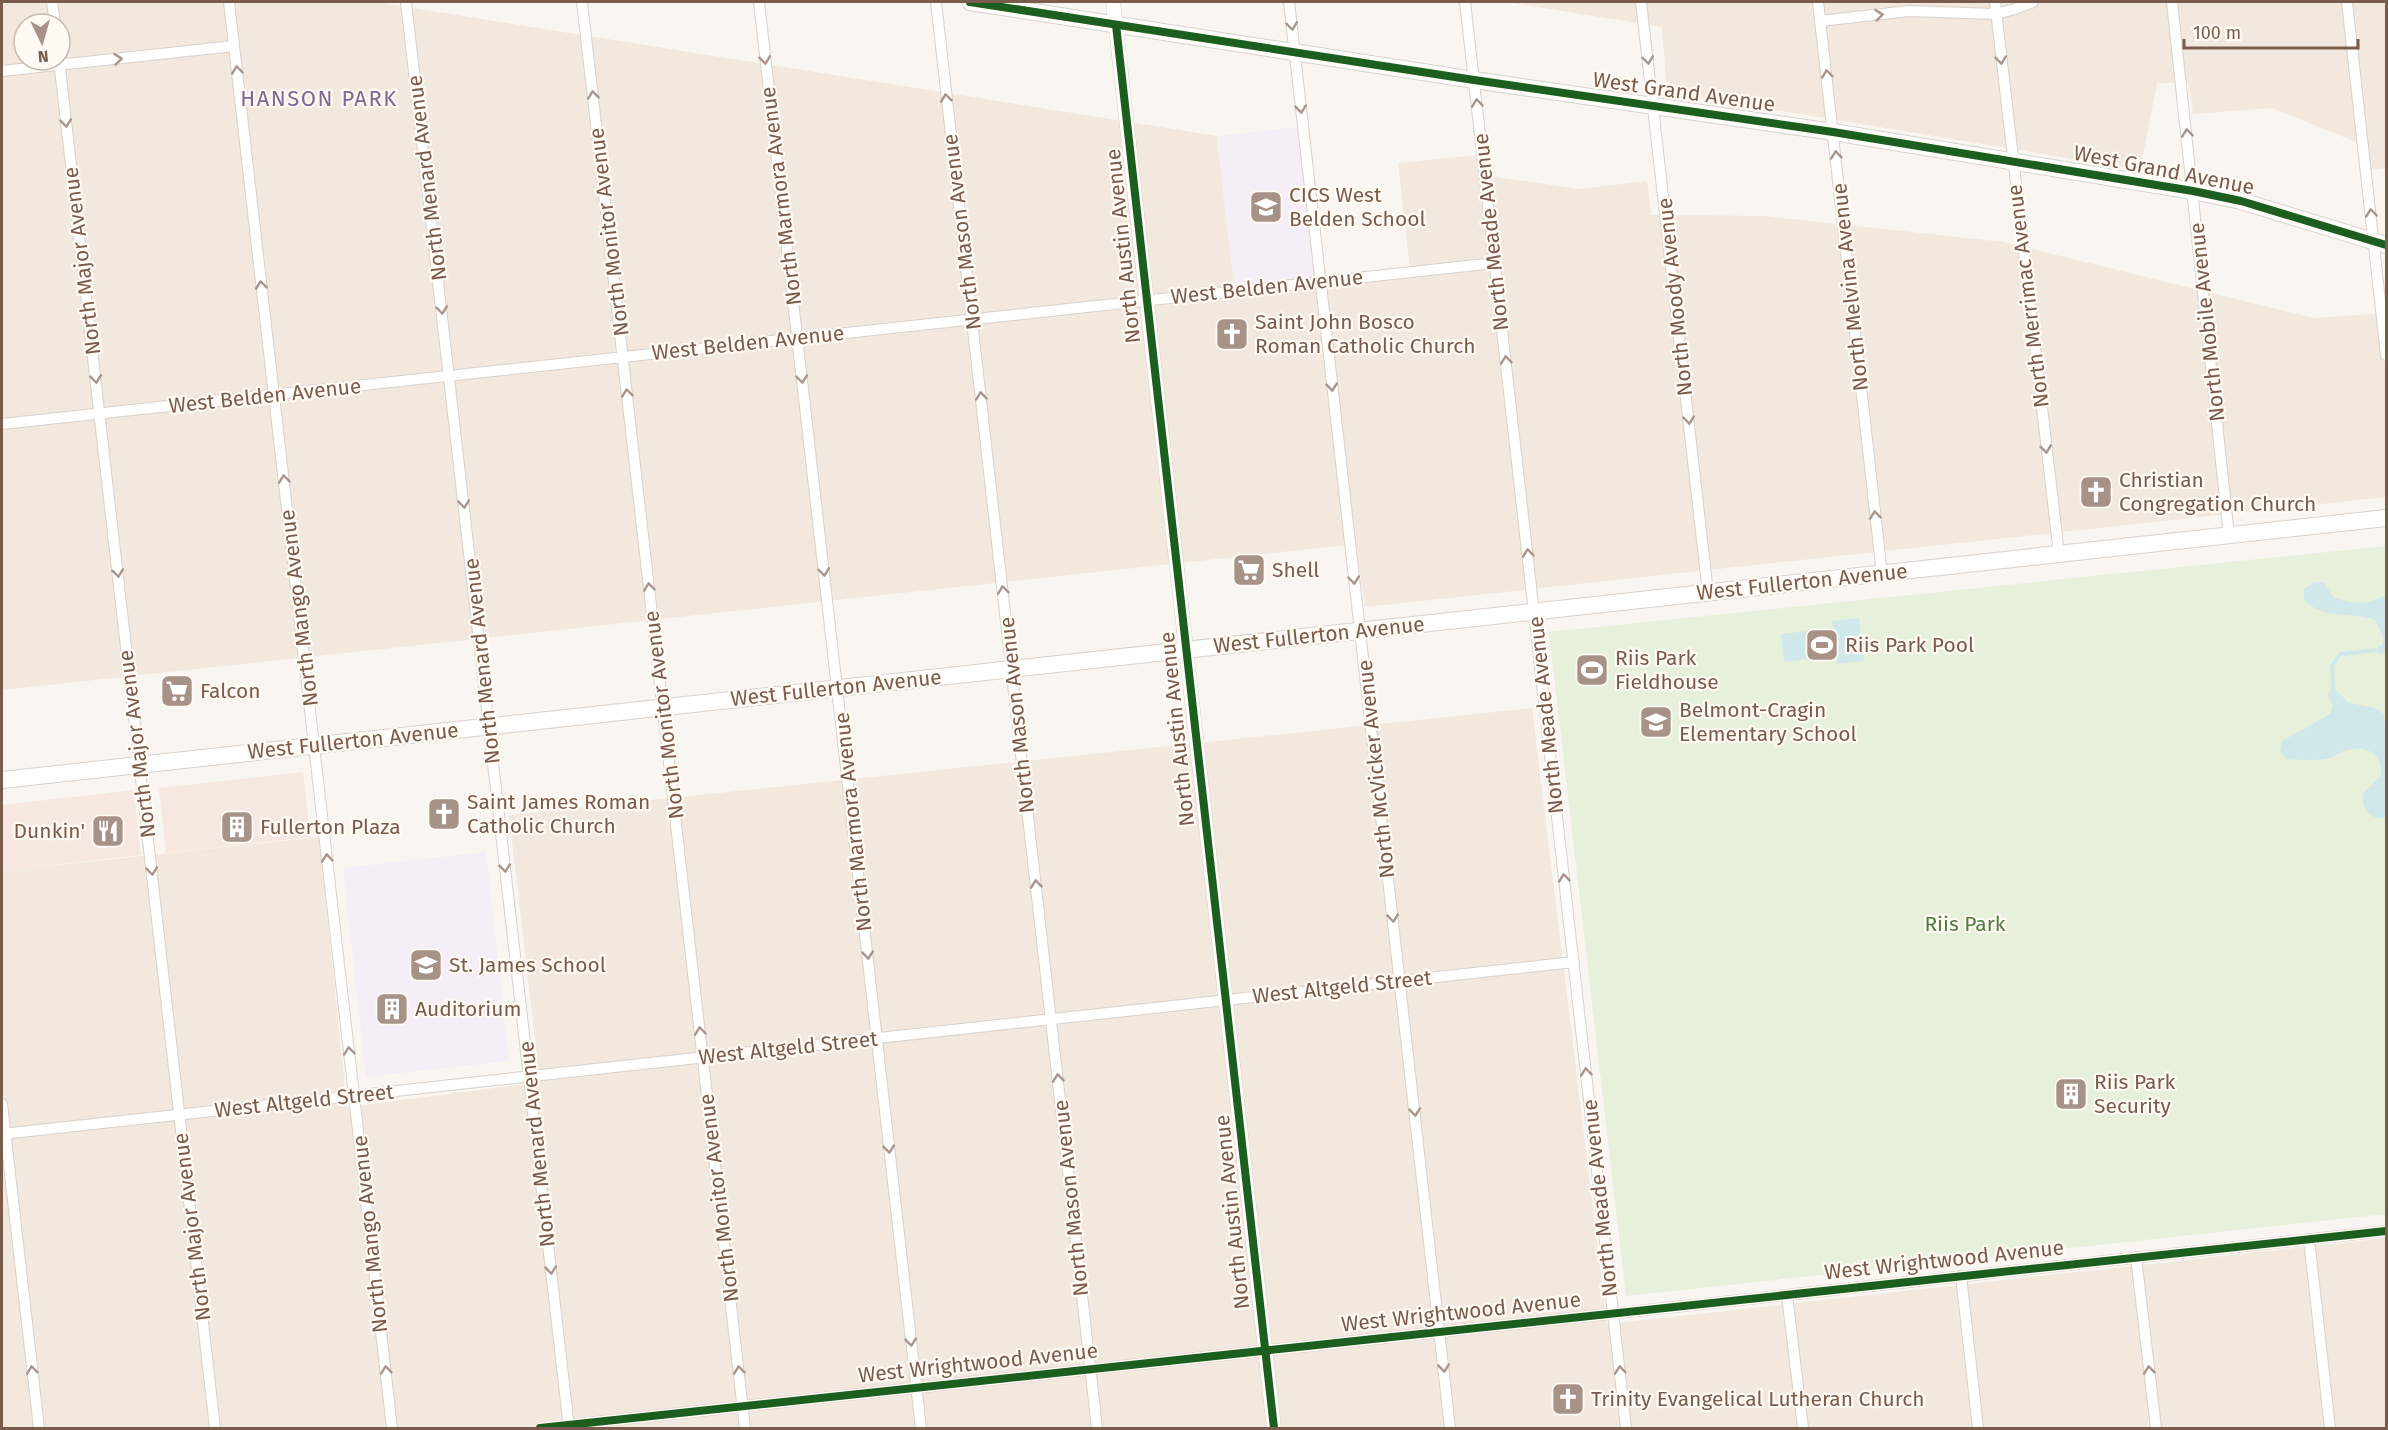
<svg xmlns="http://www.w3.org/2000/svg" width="2388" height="1430" viewBox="0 0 2388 1430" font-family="'Fira Sans',sans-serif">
<rect width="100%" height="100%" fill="#f9f5f0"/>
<g fill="#f2e8de" fill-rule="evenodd">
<path d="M 2,2 L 375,2 L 1217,136 L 1234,286 L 1410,268 L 1398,163 L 1478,155 L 1481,175 L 1581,189 L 1647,181 L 1651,215 L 1765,216 L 2003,242 L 2314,318 L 2386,313 L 2386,497 L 1365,607 L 1356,544 L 2,690 ZM 24,24 L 60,24 L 60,60 L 24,60 Z"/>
<path d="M 1507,2 L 2386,2 L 2386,168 L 2368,170 L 2363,134 L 2356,142 L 2272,108 L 2193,114 L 2189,83 L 2157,83 L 2140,170 L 1667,92 L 1662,27 Z"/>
<path d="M 1532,708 L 1607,1324 L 2386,1238 L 2386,1428 L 2,1428 L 2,871 L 319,837 L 347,1107 L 540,1082 L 509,815 Z"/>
</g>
<g fill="#f6e8e1">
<path d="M 303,772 L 310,837 L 166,853 L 159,788 Z"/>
<path d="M 134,790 L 141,855 L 2,871 L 2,805 Z"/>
</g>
<g fill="#f6eef6">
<path d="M 1298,127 L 1315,277 L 1234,286 L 1217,136 Z"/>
<path d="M 486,852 L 509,1061 L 366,1077 L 343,868 Z"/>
</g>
<path fill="#e7f0db" d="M 2386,546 L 2386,1214 L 1626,1296 L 1549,632 Z"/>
<g fill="#d0e8ea">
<path d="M 2323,582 L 2334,598 C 2359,604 2364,606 2386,595 L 2386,653 L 2379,654 L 2378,647 L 2383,644 L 2383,637 L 2375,620 C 2354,611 2324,621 2304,600 L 2304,589 L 2313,583 Z"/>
<path d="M 1859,618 L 1864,661 L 1837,664 L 1836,656 L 1784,662 L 1781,634 L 1833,628 L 1832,621 Z"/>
<path d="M 2335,689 L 2349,703 L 2376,708 L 2384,714 L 2384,722 L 2386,723 L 2386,818 C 2370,820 2361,809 2363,793 L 2381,776 C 2383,752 2363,743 2342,752 C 2336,754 2332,758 2325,759 C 2312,761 2298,760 2286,759 L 2280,751 L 2282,741 L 2330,714 L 2333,706 L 2328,696 L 2330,690 Z"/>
</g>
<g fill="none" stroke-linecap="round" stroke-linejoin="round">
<path stroke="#d0e8ea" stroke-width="4" d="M 2333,690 L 2332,666 L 2340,654 L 2379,650"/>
<defs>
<g id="minor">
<path d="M 52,2 L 55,24"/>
<path d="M 229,2 L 392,1428"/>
<path d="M 406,2 L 569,1428"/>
<path d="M 582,2 L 745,1428"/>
<path d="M 759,2 L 921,1428"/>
<path d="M 936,2 L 1097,1428"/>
<path d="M 1289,2 L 1450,1428"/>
<path d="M 1465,2 L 1626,1428"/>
<path d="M 1641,2 L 1708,593"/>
<path d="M 1818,2 L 1882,574"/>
<path d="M 1995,2 L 2059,554"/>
<path d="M 2172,2 L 2229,536"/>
<path d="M 2347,2 L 2386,355"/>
<path d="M 1820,21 L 1909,11 L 1996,14 L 2015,9 L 2033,2"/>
<path d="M 59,60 L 215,1428"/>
<path d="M 2,71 L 234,46"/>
<path d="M 2,424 L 1495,263"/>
<path d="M 2,1104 L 39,1428"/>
<path d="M 2,1134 L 1574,962"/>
<path d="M 2309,1239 L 2330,1428"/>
<path d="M 2136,1257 L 2156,1428"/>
<path d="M 1961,1276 L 1978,1428"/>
<path d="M 1787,1295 L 1803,1428"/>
<path d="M 540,1428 L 2386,1231"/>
</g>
<path id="tertiary" d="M 1113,2 L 1274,1428"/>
<g id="secondary">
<path d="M 970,2 L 1474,80 L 1833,132 L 2193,191 L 2241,201 L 2386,245"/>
<path d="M 2,780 L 2386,518"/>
</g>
</defs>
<use href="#minor" stroke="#d7d1cb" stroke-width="12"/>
<use href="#tertiary" stroke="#d7d1cb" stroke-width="15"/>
<use href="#secondary" stroke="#d9d2cb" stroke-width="18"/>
<use href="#minor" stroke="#fefefd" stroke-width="10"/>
<use href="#tertiary" stroke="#fefefd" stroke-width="14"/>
<use href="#secondary" stroke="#fefefd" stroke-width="16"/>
<defs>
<g id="cycleway">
<path d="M 970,2 L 1474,80 L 1833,132 L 2193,191 L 2241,201 L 2386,245"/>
<path d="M 1116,25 L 1274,1428"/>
<path d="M 540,1428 L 2386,1231"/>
</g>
</defs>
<use href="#cycleway" stroke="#fffaf3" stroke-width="11"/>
<use href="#cycleway" stroke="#1b5e20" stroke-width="8"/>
</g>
<defs><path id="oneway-chevron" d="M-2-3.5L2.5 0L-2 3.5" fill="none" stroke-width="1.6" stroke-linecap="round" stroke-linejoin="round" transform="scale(1.5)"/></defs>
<g stroke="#a8958b">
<use href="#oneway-chevron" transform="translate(1879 15) rotate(-6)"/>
<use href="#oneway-chevron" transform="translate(1292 26) rotate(83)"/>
<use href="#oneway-chevron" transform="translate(118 59) rotate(-6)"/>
<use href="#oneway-chevron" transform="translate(765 60) rotate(83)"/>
<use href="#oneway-chevron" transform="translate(1648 60) rotate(83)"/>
<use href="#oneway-chevron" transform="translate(2001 60) rotate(84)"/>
<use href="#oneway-chevron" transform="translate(237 70) rotate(-97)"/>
<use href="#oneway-chevron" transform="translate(1827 74) rotate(-97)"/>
<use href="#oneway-chevron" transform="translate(593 95) rotate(-97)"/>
<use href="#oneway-chevron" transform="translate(946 98) rotate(-97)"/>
<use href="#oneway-chevron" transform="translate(1477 103) rotate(-96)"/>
<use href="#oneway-chevron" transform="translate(1301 109) rotate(84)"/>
<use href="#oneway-chevron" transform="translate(66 123) rotate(83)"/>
<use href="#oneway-chevron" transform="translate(2187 133) rotate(-97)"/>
<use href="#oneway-chevron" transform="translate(1836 155) rotate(-96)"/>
<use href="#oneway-chevron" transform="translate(2371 213) rotate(-96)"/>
<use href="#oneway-chevron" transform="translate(261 285) rotate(-97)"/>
<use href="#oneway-chevron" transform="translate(442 310) rotate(83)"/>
<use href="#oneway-chevron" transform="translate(1506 360) rotate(-96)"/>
<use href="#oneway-chevron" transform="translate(96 379) rotate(83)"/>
<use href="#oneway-chevron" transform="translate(802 379) rotate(83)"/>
<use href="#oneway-chevron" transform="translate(1332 387) rotate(84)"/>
<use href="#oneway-chevron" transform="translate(627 393) rotate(-97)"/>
<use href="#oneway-chevron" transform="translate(981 396) rotate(-96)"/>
<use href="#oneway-chevron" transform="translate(1689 420) rotate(84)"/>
<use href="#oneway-chevron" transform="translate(2046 449) rotate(83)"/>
<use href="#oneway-chevron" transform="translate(284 479) rotate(-97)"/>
<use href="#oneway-chevron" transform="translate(464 504) rotate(84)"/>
<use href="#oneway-chevron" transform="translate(1875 515) rotate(-96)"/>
<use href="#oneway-chevron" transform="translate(1528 553) rotate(-96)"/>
<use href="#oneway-chevron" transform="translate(824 572) rotate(83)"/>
<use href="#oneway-chevron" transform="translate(118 573) rotate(83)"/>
<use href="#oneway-chevron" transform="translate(1354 580) rotate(84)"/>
<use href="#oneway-chevron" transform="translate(649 587) rotate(-97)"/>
<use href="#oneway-chevron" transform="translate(1003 590) rotate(-97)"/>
<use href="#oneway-chevron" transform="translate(327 858) rotate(-96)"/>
<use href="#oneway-chevron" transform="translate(505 868) rotate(84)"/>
<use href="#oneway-chevron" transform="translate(152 871) rotate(84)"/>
<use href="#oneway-chevron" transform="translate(1564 878) rotate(-96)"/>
<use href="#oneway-chevron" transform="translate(1036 884) rotate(-96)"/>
<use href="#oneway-chevron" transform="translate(1393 918) rotate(84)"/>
<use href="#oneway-chevron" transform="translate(868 955) rotate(84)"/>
<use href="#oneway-chevron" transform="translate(700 1031) rotate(-97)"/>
<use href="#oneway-chevron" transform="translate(349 1051) rotate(-96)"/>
<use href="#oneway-chevron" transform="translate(1586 1072) rotate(-96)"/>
<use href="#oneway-chevron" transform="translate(1058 1078) rotate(-96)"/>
<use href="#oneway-chevron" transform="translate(1415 1112) rotate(84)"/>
<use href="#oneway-chevron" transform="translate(889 1149) rotate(84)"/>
<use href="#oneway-chevron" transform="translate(551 1270) rotate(84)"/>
<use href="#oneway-chevron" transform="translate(911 1342) rotate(84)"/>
<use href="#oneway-chevron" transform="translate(1444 1368) rotate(84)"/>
<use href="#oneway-chevron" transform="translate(32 1370) rotate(-97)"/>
<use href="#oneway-chevron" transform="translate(386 1370) rotate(-96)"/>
<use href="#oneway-chevron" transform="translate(739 1370) rotate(-97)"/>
<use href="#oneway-chevron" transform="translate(1620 1370) rotate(-96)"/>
<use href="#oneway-chevron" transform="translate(2149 1370) rotate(-96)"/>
</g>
<defs>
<symbol id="school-square" viewBox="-11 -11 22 22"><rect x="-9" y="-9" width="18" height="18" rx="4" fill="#a69286" stroke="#fffaf3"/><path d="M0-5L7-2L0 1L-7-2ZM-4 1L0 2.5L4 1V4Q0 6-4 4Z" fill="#fff"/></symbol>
<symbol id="church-square" viewBox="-11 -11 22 22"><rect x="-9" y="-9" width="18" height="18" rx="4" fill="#a69286" stroke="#fffaf3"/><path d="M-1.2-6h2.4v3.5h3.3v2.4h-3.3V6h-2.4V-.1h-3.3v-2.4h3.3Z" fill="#fff"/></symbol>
<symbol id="supermarket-square" viewBox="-11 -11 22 22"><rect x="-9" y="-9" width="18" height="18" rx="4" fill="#a69286" stroke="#fffaf3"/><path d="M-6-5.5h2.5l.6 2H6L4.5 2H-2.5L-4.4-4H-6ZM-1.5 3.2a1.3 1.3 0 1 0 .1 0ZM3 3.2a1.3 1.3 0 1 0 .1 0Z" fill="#fff"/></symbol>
<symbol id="stadium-square" viewBox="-11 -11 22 22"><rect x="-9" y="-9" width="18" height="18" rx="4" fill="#a69286" stroke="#fffaf3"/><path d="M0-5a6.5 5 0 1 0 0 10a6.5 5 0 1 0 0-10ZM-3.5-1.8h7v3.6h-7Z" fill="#fff"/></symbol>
<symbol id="building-square" viewBox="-11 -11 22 22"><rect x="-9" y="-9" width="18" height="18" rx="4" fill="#a69286" stroke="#fffaf3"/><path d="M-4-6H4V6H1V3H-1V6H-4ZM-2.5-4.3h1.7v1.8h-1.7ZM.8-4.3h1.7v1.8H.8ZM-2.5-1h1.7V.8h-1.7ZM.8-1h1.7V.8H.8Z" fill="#fff"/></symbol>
<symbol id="restaurant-square" viewBox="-11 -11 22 22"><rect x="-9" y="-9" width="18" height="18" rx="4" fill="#a69286" stroke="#fffaf3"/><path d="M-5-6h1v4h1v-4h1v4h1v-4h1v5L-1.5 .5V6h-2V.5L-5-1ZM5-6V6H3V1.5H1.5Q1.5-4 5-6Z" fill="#fff"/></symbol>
</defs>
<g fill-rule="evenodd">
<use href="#school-square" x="1247" y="188" width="38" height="38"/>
<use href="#church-square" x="1213" y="315" width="38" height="38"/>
<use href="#church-square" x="2077" y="473" width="38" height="38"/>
<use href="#supermarket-square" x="1230" y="551" width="38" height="38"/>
<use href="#stadium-square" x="1803" y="626" width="38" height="38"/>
<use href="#stadium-square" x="1573" y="651" width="38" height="38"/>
<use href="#supermarket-square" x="158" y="672" width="38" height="38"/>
<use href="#school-square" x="1637" y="703" width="38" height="38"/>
<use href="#church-square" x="425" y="795" width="38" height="38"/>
<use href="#building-square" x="218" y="808" width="38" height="38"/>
<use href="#restaurant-square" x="89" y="812" width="38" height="38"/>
<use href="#school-square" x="407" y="946" width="38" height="38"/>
<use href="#building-square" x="373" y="990" width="38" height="38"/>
<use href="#building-square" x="2052" y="1075" width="38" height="38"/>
<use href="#church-square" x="1549" y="1380" width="38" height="38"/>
</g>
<g text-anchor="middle" stroke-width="4.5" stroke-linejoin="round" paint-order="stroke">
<g font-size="21" fill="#7a5c4d" stroke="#fffaf3">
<text transform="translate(1684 92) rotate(8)" y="7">West Grand Avenue</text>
<text transform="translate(2164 170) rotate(11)" y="7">West Grand Avenue</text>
<text transform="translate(427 178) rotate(-97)" y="7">North Menard Avenue</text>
<text transform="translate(781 196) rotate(-97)" y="7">North Marmora Avenue</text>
<text transform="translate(609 232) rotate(-97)" y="7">North Monitor Avenue</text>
<text transform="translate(962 232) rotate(-97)" y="7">North Mason Avenue</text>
<text transform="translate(1491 232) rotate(-96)" y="7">North Meade Avenue</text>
<text transform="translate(1123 246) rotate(-96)" y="7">North Austin Avenue</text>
<text transform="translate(82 261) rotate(-97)" y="7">North Major Avenue</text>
<text transform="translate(1267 287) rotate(-6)" y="7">West Belden Avenue</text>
<text transform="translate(1850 287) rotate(-96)" y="7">North Melvina Avenue</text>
<text transform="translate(2028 296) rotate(-97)" y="7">North Merrimac Avenue</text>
<text transform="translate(1675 297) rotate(-96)" y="7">North Moody Avenue</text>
<text transform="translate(2207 322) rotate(-96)" y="7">North Mobile Avenue</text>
<text transform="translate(748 343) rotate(-6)" y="7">West Belden Avenue</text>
<text transform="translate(265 396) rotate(-6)" y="7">West Belden Avenue</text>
<text transform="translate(1802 582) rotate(-6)" y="7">West Fullerton Avenue</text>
<text transform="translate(299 608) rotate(-97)" y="7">North Mango Avenue</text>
<text transform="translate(1319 635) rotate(-6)" y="7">West Fullerton Avenue</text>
<text transform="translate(482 661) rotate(-96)" y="7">North Menard Avenue</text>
<text transform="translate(836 688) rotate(-6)" y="7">West Fullerton Avenue</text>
<text transform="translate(664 715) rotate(-97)" y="7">North Monitor Avenue</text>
<text transform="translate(1017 715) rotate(-96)" y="7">North Mason Avenue</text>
<text transform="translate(1546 715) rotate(-96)" y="7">North Meade Avenue</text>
<text transform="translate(1177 729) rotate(-96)" y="7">North Austin Avenue</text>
<text transform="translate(353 741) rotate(-6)" y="7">West Fullerton Avenue</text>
<text transform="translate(137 744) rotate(-97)" y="7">North Major Avenue</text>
<text transform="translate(1376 769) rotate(-96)" y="7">North McVicker Avenue</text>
<text transform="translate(853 822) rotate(-96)" y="7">North Marmora Avenue</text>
<text transform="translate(1342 987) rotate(-6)" y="7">West Altgeld Street</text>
<text transform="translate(788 1048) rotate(-6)" y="7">West Altgeld Street</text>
<text transform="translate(304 1101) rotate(-6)" y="7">West Altgeld Street</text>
<text transform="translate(537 1144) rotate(-96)" y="7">North Menard Avenue</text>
<text transform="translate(719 1198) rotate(-97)" y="7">North Monitor Avenue</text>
<text transform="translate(1071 1198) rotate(-96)" y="7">North Mason Avenue</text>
<text transform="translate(1600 1198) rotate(-96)" y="7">North Meade Avenue</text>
<text transform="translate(1232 1212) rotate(-96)" y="7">North Austin Avenue</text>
<text transform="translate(192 1227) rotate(-97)" y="7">North Major Avenue</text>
<text transform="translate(370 1234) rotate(-96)" y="7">North Mango Avenue</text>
<text transform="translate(1944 1260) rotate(-6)" y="7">West Wrightwood Avenue</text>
<text transform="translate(1461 1312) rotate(-6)" y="7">West Wrightwood Avenue</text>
<text transform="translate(978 1363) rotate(-6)" y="7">West Wrightwood Avenue</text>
</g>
<g font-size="21" fill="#7a5c4d" stroke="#fffaf3" text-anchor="start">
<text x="1289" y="202">CICS West<tspan x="1289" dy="24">Belden School</tspan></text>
<text x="1255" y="329">Saint John Bosco<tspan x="1255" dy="24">Roman Catholic Church</tspan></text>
<text x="2119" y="487">Christian<tspan x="2119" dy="24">Congregation Church</tspan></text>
<text x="1272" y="577">Shell</text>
<text x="1845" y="652">Riis Park Pool</text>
<text x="1615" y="665">Riis Park<tspan x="1615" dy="24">Fieldhouse</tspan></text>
<text x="200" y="698">Falcon</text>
<text x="1679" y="717">Belmont-Cragin<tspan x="1679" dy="24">Elementary School</tspan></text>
<text x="467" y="809">Saint James Roman<tspan x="467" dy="24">Catholic Church</tspan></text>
<text x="260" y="834">Fullerton Plaza</text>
<text x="85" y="838" text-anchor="end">Dunkin'</text>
<text x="449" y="972">St. James School</text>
<text x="415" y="1016">Auditorium</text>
<text x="2094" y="1089">Riis Park<tspan x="2094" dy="24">Security</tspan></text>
<text x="1591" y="1406">Trinity Evangelical Lutheran Church</text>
</g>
<g font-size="21" fill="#537a41" stroke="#fffaf3">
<text x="1965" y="931">Riis Park</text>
</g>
<g font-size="22" letter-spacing="1.5" fill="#846695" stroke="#fffaf3">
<text x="319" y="106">HANSON PARK</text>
</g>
</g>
<rect width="2388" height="1430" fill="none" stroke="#7a5c4d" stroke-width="6"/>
<g transform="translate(42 42) rotate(175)"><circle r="28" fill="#fffaf3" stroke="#cabbb1" stroke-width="1.5"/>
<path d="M0-4.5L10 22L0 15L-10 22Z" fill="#a69286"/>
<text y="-9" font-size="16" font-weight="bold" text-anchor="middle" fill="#7a5c4d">N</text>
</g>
<path d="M2184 39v9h174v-9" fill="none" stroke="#7a5c4d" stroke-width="3"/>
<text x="2193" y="39" font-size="18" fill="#7a5c4d" stroke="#fffaf3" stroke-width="4.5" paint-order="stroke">100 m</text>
</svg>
